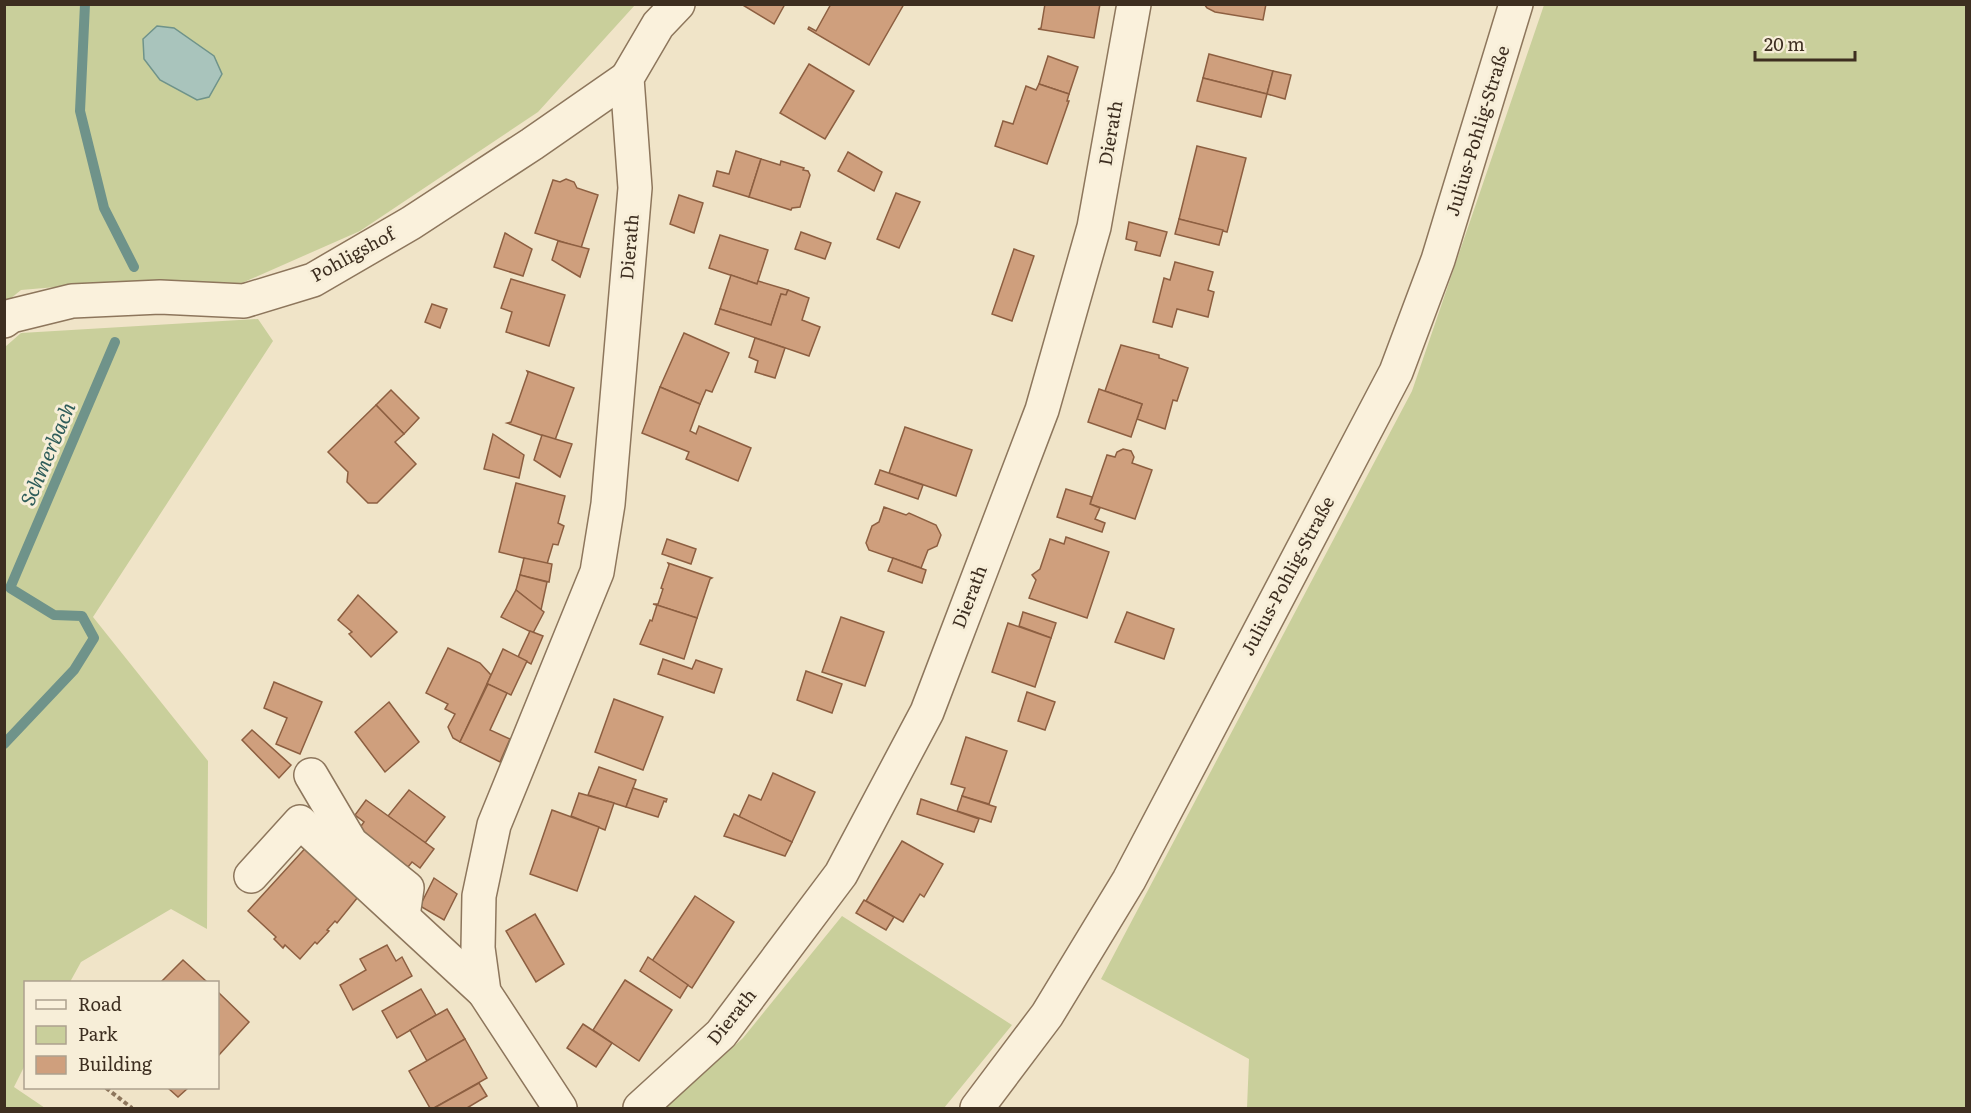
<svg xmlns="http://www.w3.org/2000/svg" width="1971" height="1113" viewBox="0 0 1971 1113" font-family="Literata,serif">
<rect width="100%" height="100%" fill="#f0e4c8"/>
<g fill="#c9cf9b">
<path d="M 5,5 L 635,5 L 538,112 L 360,231 L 242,283 L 126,281 L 21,290 L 5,303 Z"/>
<path d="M 1544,5 L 1966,5 L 1966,1108 L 1247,1108 L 1249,1059 L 1101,979 L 1412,391 Z"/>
<path d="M 258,319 L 273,341 L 93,617 L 208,761 L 207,929 L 171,909 L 81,962 L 70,982 L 26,982 L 25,1065 L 14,1087 L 45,1108 L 5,1108 L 5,347 L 21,333 Z"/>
<path d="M 842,916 L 1012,1025 L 944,1108 L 665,1108 L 743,1038 Z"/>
</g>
<path fill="#a9c4bc" stroke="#6f938a" stroke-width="1.5" d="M 157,26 L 174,28 L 214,56 L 222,74 L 209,97 L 197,100 L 160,80 L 144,59 L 143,39 Z"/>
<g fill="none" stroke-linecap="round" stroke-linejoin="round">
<g stroke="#6f938a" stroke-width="10">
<path d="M 85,4 L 80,111 L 104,208 L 134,267"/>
<path d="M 4,744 L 74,670 L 94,638 L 82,616 L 54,615 L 10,588 L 115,342"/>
</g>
</g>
<g fill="#cf9f7d" stroke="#8d5f41" stroke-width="1.5">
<path d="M 741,4 L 785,4 L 774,24 Z"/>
<path d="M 831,4 L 904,4 L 869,65 L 808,29 L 809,27 L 816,31 Z"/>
<path d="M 1045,4 L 1100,4 L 1094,38 L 1038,29 L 1041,28 Z"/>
<path d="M 1204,4 L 1266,4 L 1263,20 L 1215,12 L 1207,8 Z"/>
<path d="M 1209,54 L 1273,71 L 1267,94 L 1203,78 Z"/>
<path d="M 1048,56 L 1078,67 L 1069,94 L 1039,84 Z"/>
<path d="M 809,64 L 854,91 L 825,139 L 780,113 Z"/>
<path d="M 1273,71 L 1291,75 L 1285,99 L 1267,94 Z"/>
<path d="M 1203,78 L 1267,94 L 1261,117 L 1197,101 Z"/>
<path d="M 1039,84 L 1069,94 L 1067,101 L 1069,101 L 1047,164 L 995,146 L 1003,121 L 1013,124 L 1026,86 L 1036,90 Z"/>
<path d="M 1197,146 L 1246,158 L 1227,232 L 1179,219 Z"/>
<path d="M 736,151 L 761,159 L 749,197 L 713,186 L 717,171 L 729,174 Z"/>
<path d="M 848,152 L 882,172 L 874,191 L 838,171 Z"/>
<path d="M 761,159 L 780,165 L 781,161 L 804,168 L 803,170 L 808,171 L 810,175 L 800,207 L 792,208 L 791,210 L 749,197 Z"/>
<path d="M 566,179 L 574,182 L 577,188 L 598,195 L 581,248 L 535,233 L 553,180 L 560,182 Z"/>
<path d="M 896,193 L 920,202 L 899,248 L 877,239 Z"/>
<path d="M 679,195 L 703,203 L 694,233 L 670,224 Z"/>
<path d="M 1179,219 L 1223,230 L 1219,245 L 1175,234 Z"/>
<path d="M 1129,222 L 1167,232 L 1160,256 L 1135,250 L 1137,242 L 1126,239 Z"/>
<path d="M 801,232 L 831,243 L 825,259 L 795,249 Z"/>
<path d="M 505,233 L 532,249 L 523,276 L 494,267 Z"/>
<path d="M 720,235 L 768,250 L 757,284 L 709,268 Z"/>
<path d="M 558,241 L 589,249 L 580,277 L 552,260 Z"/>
<path d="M 1014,249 L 1034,256 L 1012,321 L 992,314 Z"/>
<path d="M 1175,262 L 1213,272 L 1208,290 L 1214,292 L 1208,317 L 1177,309 L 1172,327 L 1153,322 L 1164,278 L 1170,280 Z"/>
<path d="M 731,275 L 757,284 L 758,281 L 788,290 L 786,295 L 781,294 L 771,325 L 720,309 Z"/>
<path d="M 511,279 L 565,295 L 549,346 L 506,332 L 512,312 L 501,308 Z"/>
<path d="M 788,290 L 809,298 L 802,320 L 820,327 L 809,356 L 715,324 L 720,309 L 771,325 L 781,294 L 786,295 Z"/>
<path d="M 432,304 L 447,309 L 440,328 L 425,322 Z"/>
<path d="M 684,333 L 729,353 L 712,392 L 706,390 L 700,404 L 660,387 Z"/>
<path d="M 755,338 L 785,348 L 775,378 L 755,372 L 758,361 L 749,357 Z"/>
<path d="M 1121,345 L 1159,355 L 1159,358 L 1188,368 L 1177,401 L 1173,400 L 1165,429 L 1137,419 L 1142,404 L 1105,391 Z"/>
<path d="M 527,371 L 574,388 L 555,440 L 507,423 L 511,422 L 528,373 Z"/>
<path d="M 660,387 L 700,404 L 690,431 L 696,434 L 699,426 L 751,448 L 738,481 L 686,459 L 689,452 L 642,433 Z"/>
<path d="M 1099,389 L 1142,404 L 1131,437 L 1088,422 Z"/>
<path d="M 391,390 L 419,418 L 404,434 L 376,405 Z"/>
<path d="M 376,405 L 404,434 L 395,442 L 416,464 L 377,503 L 368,503 L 347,482 L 348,472 L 328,452 Z"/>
<path d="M 905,427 L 972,450 L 956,496 L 889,473 Z"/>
<path d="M 493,434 L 524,455 L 519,478 L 484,469 Z"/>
<path d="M 542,435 L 572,444 L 560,477 L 534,460 Z"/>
<path d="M 1123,449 L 1131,451 L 1134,457 L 1132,463 L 1152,470 L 1135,519 L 1090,504 L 1107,455 L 1115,457 L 1117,452 Z"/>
<path d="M 880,470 L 923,485 L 918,499 L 875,484 Z"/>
<path d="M 516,483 L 565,496 L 558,523 L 564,526 L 558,545 L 553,544 L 547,564 L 499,552 Z"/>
<path d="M 1066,489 L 1092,497 L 1090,504 L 1100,508 L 1095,519 L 1105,523 L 1102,532 L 1057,517 Z"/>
<path d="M 884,507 L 906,515 L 909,513 L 936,525 L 941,535 L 937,546 L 928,550 L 921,568 L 869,550 L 866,543 L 872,526 L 879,522 Z"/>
<path d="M 1066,537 L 1109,552 L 1087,618 L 1029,598 L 1036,580 L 1032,575 L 1040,569 L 1050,539 L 1064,544 Z"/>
<path d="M 667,539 L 696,549 L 691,564 L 662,554 Z"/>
<path d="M 524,558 L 552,564 L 549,582 L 520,575 Z"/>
<path d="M 893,558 L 926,570 L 922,583 L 888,571 Z"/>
<path d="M 668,563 L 712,578 L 710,579 L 697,618 L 653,604 L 658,604 L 663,589 L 661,588 L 669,565 Z"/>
<path d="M 520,575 L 547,582 L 541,610 L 516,590 Z"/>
<path d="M 516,590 L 544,612 L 533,633 L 501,617 Z"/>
<path d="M 358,595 L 397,632 L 371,657 L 349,634 L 352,632 L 338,620 Z"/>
<path d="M 657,605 L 697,618 L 684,659 L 640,644 L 650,620 L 652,621 Z"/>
<path d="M 1023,612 L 1056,623 L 1051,638 L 1019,626 Z"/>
<path d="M 1127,612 L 1174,629 L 1164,659 L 1115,642 Z"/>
<path d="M 841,617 L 884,632 L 865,686 L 822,672 Z"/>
<path d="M 1008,623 L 1051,638 L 1035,687 L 992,672 Z"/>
<path d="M 530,631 L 543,636 L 531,664 L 518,657 Z"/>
<path d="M 448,648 L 480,663 L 491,675 L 460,742 L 453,738 L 448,727 L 455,714 L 445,709 L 448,704 L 426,693 Z"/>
<path d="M 503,649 L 527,661 L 511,695 L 487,684 Z"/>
<path d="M 663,659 L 692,669 L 696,660 L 722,669 L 714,693 L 658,674 Z"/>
<path d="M 806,671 L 842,684 L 832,713 L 797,700 Z"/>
<path d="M 274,682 L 322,702 L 300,754 L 276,744 L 287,718 L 264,708 Z"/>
<path d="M 488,684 L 507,693 L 490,730 L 510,739 L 500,762 L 460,742 Z"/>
<path d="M 1027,692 L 1055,702 L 1045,730 L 1018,721 Z"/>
<path d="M 614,699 L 663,717 L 643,770 L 595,752 Z"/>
<path d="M 389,702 L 419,742 L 385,772 L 355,732 Z"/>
<path d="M 252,730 L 291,765 L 279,778 L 242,740 Z"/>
<path d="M 966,737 L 1007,751 L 989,804 L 962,796 L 965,788 L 951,784 Z"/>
<path d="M 599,767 L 636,780 L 626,807 L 588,795 Z"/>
<path d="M 773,773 L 815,792 L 792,842 L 739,817 L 749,795 L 761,800 Z"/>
<path d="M 633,788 L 667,799 L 666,802 L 664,801 L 658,817 L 626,807 Z"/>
<path d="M 409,790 L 445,817 L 425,843 L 388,816 Z"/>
<path d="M 579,793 L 614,803 L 605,830 L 571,816 Z"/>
<path d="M 962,796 L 996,807 L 991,822 L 957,811 Z"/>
<path d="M 921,799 L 979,819 L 974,832 L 917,814 Z"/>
<path d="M 366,800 L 434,849 L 420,868 L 412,862 L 404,872 L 354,836 L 364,822 L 355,815 Z"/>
<path d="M 552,810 L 599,827 L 577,891 L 530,874 Z"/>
<path d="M 734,814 L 792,842 L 785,856 L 724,836 Z"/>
<path d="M 902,841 L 943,864 L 924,897 L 920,894 L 903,922 L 866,901 Z"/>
<path d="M 310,843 L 362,892 L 337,923 L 335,921 L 327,930 L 329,931 L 317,944 L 315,942 L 300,959 L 285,945 L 283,948 L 274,939 L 276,937 L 248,911 Z"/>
<path d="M 434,878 L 457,894 L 444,920 L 420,906 Z"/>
<path d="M 695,896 L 734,922 L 692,988 L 652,961 Z"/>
<path d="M 864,900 L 894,917 L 886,930 L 856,913 Z"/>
<path d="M 535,914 L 564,964 L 536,982 L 506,931 Z"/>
<path d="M 387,945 L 396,961 L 402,957 L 412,976 L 353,1010 L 340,985 L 366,970 L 360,959 Z"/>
<path d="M 648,957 L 688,985 L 680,998 L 640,971 Z"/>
<path d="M 183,960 L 207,982 L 161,982 Z"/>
<path d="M 625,980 L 672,1010 L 639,1061 L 593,1030 Z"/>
<path d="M 421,989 L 436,1015 L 397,1038 L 382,1011 Z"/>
<path d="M 218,992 L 249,1022 L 218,1056 Z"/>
<path d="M 447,1009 L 465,1039 L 427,1061 L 410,1030 Z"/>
<path d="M 583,1024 L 612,1043 L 596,1067 L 567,1048 Z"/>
<path d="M 465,1039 L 487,1078 L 434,1108 L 430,1108 L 409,1071 Z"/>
<path d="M 479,1083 L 487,1096 L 467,1108 L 434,1108 Z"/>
<path d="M 168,1088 L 188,1088 L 178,1097 Z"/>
</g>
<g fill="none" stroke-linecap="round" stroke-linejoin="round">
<defs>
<g id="minor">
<path d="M 4,321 L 11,316 L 72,301 L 160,297 L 244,301 L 313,280 L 411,223 L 532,144 L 627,78"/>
<path d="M 311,775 L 351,843 L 407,888 L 403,916"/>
<path d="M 251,876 L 300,822 L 484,992"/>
<path d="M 560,1108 L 484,992 L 478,948 L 479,896 L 494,825 L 597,572 L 608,504 L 635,188 L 627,78 L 658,25 L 678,4"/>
<path d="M 640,1108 L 721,1034 L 841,874 L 927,712 L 1042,410 L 1094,227 L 1134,4"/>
<path d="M 977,1108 L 1047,1015 L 1129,880 L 1396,372 L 1438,260 L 1516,4"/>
</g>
</defs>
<use href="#minor" stroke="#8d765c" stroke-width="36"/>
<path stroke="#8d765c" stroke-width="4" stroke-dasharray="4.5 3" stroke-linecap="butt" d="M 106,1088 L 132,1108"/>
<use href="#minor" stroke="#faf1dc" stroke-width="33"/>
</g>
<g text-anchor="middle" stroke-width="6" stroke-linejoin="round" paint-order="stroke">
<g font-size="18" fill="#3d2e20" stroke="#f7eed8">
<text transform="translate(1478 131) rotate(-73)" y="6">Julius-Pohlig-Straße</text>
<text transform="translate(1111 133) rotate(-80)" y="6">Dierath</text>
<text transform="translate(630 247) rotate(-85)" y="6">Dierath</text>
<text transform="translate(353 255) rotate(-29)" y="6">Pohligshof</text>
<text transform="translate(1288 576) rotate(-62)" y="6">Julius-Pohlig-Straße</text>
<text transform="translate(970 597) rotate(-69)" y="6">Dierath</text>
<text transform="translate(732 1017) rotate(-51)" y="6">Dierath</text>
</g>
<g font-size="20" font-style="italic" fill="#2f5d5a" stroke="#f7eed8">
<text transform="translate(48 454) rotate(-67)" y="7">Schmerbach</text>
</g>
</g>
<rect width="1971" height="1113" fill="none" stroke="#3d2e20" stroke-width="12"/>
<rect x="24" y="981" width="195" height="108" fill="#f7eed8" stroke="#ada18e" stroke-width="1.5"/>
<rect x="36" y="1000" width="30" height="9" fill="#faf1dc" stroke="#ada18e" stroke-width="1.5"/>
<text x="78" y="1011" font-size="18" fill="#3d2e20">Road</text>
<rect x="36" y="1026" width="30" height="18" fill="#c9cf9b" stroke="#ada18e" stroke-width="1.5"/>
<text x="78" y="1041" font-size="18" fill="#3d2e20">Park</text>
<rect x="36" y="1056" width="30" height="18" fill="#cf9f7d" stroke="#ada18e" stroke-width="1.5"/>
<text x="78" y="1071" font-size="18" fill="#3d2e20">Building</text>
<path d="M1755 51v9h100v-9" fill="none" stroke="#3d2e20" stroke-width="3"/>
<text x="1764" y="51" font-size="18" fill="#3d2e20" stroke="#f7eed8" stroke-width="4.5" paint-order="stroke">20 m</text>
</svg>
